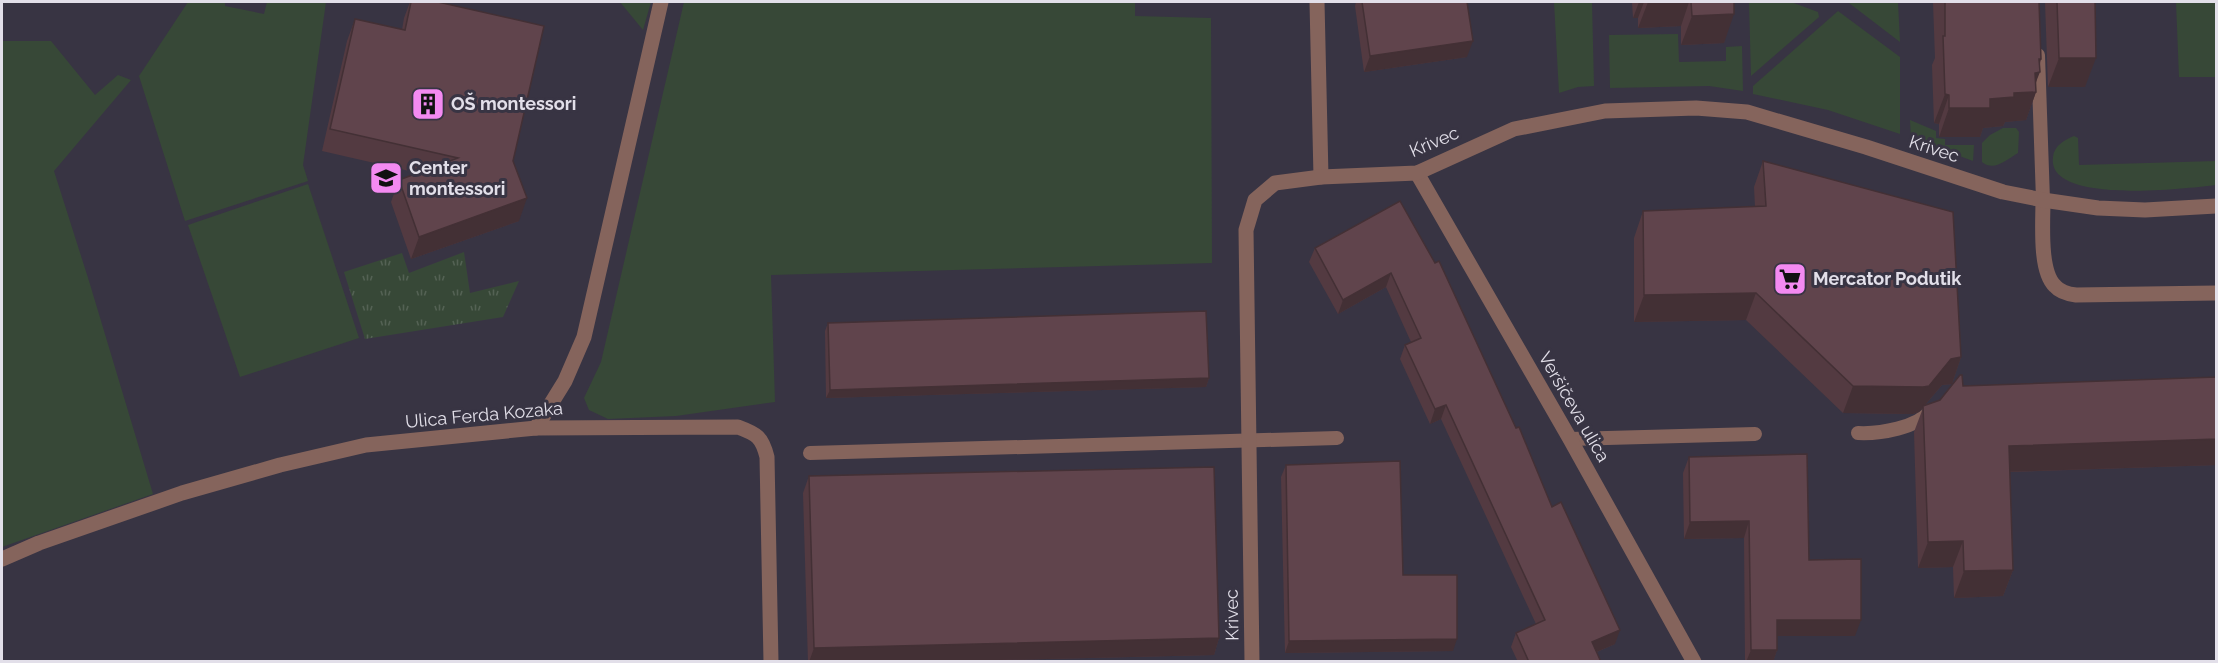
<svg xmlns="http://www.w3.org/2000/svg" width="2218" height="663" viewBox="0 0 2218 663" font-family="Raleway,sans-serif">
<defs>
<pattern id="park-tufts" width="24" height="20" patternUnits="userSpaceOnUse" patternTransform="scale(1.5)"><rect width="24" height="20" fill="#374837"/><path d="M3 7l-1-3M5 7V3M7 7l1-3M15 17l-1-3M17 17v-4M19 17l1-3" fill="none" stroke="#546254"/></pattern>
</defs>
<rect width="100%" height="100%" fill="#383443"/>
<g fill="#374837">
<path d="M 188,2 L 225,2 L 225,6 L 264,14 L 267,2 L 326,2 L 303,165 L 308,181 L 185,221 L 139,76 Z"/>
<path d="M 620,2 L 651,2 L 643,30 Z"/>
<path d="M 684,2 L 1135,2 L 1135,16 L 1211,18 L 1212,263 L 771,275 L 775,402 L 676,416 L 608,419 L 589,410 L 584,398 L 601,362 Z"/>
<path d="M 1554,2 L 1592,2 L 1594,86 L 1578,87 L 1559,93 Z"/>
<path d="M 1749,2 L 1791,2 L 1818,12 L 1819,17 L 1751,76 Z"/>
<path d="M 1850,2 L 1898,2 L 1900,42 L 1849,3 Z"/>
<path d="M 2176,2 L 2216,2 L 2216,77 L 2179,77 Z"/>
<path d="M 1838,11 L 1900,57 L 1900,134 L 1828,110 L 1753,94 L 1753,86 Z"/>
<path d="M 1678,34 L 1679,62 L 1726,61 L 1726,47 L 1742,46 L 1743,91 L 1709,86 L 1610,88 L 1609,35 Z"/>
<path d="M 2,41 L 51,41 L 95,95 L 118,75 L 131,80 L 54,171 L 89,281 L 153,494 L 2,547 Z"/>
<path d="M 1910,120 L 1936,131 L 1936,138 L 1945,139 L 1945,145 L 1974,145 L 1973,161 L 1911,138 Z"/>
<path d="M 2003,128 L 2016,128 L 2019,132 L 2018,153 C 2006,160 1994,172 1982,162 L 1982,143 L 1990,135 Z"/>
<path d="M 2074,136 L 2078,138 L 2079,165 L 2216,161 L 2216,185 C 2190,188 2046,206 2053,157 C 2054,146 2064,140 2074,136 Z"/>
<path d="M 308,184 L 359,338 L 240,377 L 188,225 Z"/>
</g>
<path fill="url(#park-tufts)" d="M 464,252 L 470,293 L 519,281 L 503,317 L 365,339 L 344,272 L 402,253 L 409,273 Z"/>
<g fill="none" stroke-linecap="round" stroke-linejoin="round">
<g stroke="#85645c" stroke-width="14">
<path d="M 2038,55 L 2043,200"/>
<path d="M 1858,433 C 1880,434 1917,428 1932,410"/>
<path d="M 1570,439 L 1755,434"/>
<path d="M 810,453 L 1337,438"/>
</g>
<g stroke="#85645c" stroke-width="15">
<path d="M 1317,2 L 1321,177"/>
<path d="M 1417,173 L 1570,439 L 1694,662"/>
<path d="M 2043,200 C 2043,222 2039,271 2055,286 C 2060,292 2068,294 2076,295 L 2216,293"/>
<path d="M 536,428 L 565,381 L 584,337 L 661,2"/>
<path d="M 2,559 L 39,543 L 182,493 L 280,465 L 366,445 L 536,428 L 738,427 C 757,434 762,437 767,457 L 771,662"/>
<path d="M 1252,662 L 1246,230 L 1255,200 L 1275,183 L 1321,177 L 1417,173 L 1514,129 L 1605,111 L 1696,108 L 1747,112 L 1866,147 L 2003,192 L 2043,200 L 2098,208 L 2145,210 L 2216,206"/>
</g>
</g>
<g fill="#533a41">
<path d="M 410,2 L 438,2 L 513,161 L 519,221 L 411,259 L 391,202 L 399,180 L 418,173 L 322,151 L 347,41 L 355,19 L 402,30 L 404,18 Z"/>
<path d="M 1356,2 L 1467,2 L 1467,57 L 1364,72 L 1355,6 Z"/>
<path d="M 1632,2 L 1734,2 L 1724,43 L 1681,45 L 1681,26 L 1638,28 L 1638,18 L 1633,18 Z"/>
<path d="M 1933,2 L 2039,2 L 2041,59 L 2036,83 L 2036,92 L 2026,120 L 2005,122 L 2003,126 L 1983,128 L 1980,137 L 1939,137 L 1939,124 L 1934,123 L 1932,65 L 1935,58 Z"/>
<path d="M 2045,2 L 2095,2 L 2085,87 L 2048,87 Z"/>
<path d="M 1763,161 L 1961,357 L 1952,384 L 1942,385 L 1925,405 L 1940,400 L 1963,386 L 2217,377 L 2217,465 L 2010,472 L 2013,570 L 2003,596 L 1954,598 L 1953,567 L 1918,568 L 1914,432 L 1923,408 L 1919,412 L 1913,414 L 1843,413 L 1746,320 L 1634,322 L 1634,238 L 1643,211 L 1755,207 L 1754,187 Z"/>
<path d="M 1400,201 L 1552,507 L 1615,644 L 1597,652 L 1601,662 L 1518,662 L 1511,647 L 1516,633 L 1536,624 L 1441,419 L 1430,424 L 1400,359 L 1405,345 L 1411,342 L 1386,287 L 1338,314 L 1309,262 L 1315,248 Z"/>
<path d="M 828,323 L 1209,378 L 1206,387 L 826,398 L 825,331 Z"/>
<path d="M 1689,457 L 1809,560 L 1855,636 L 1777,636 L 1777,650 L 1773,662 L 1745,662 L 1744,538 L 1684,539 L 1683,473 Z"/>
<path d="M 1286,465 L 1403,575 L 1453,651 L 1285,653 L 1281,477 Z"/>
<path d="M 809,476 L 1219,638 L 1214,655 L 915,662 L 808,662 L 803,493 Z"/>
</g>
<g fill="#433035">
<path d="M 1639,2 L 1644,2 L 1638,18 L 1633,18 Z"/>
<path d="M 1648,2 L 1689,2 L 1681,26 L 1638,28 Z"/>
<path d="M 1734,14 L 1724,43 L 1681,45 L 1692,16 Z"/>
<path d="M 1473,41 L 1467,57 L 1364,72 L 1370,56 Z"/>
<path d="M 2059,58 L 2096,58 L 2085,87 L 2048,87 Z"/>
<path d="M 2039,59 L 2041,59 L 2035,73 L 2040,72 L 2032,92 L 2036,92 L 2026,120 L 2005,122 L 2003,126 L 1983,128 L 1980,137 L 1939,137 L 1949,108 L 1990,99 Z"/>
<path d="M 1945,94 L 1949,95 L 1939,124 L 1934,123 Z"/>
<path d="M 527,198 L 519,221 L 411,259 L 419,237 Z"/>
<path d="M 1391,273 L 1386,287 L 1338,314 L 1343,300 Z"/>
<path d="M 1756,293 L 1746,320 L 1634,322 L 1644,295 Z"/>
<path d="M 1961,357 L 1952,384 L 1942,385 L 1919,412 L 1913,414 L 1843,413 L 1853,386 L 1951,359 Z"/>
<path d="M 1209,378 L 1206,387 L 826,398 L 830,390 Z"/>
<path d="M 1446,405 L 1441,419 L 1430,424 L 1435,409 Z"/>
<path d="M 2217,439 L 2217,465 L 2000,472 L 2009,446 Z"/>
<path d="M 1749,521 L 1744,538 L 1684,539 L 1690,522 Z"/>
<path d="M 1963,541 L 1953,567 L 1918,568 L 1928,542 Z"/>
<path d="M 2013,570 L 2003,596 L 1954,598 L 1964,571 Z"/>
<path d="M 1777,620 L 1861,620 L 1855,636 L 1771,636 Z"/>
<path d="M 1620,630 L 1615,644 L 1587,656 L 1592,642 Z"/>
<path d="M 1219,638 L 1214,655 L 915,662 L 809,662 L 814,648 Z"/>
<path d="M 1457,639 L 1453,651 L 1285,653 L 1289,641 Z"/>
<path d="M 1751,650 L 1777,650 L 1773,662 L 1746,662 Z"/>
</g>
<g fill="#60444c" stroke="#433035" stroke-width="1.5">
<path d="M 411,2 L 438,2 L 544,26 L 513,161 L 527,198 L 419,237 L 399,180 L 458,158 L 330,129 L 355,19 L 405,30 Z"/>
<path d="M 1362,2 L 1467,2 L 1473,41 L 1370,56 Z"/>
<path d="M 1691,2 L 1734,2 L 1734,14 L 1692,16 Z"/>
<path d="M 1945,2 L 2039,2 L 2041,59 L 2039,59 L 2040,72 L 2035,73 L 2036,92 L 2014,93 L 2014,97 L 1990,99 L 1990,108 L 1949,108 L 1949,95 L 1945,94 L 1943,36 L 1945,36 Z"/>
<path d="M 2057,2 L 2095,2 L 2096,58 L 2059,58 Z"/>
<path d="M 1763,161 L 1953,212 L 1961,357 L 1951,359 L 1929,386 L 1923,387 L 1853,386 L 1756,293 L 1644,295 L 1643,211 L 1766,206 Z"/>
<path d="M 1400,201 L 1435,263 L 1439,261 L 1516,428 L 1519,427 L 1552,507 L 1561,502 L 1620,630 L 1592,642 L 1601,662 L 1529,662 L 1516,633 L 1545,620 L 1446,405 L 1435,409 L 1405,345 L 1421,338 L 1391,273 L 1343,300 L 1315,248 Z"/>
<path d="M 1206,311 L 1209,378 L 830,390 L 828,323 Z"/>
<path d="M 1960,375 L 1962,375 L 1963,386 L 2217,377 L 2217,439 L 2009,446 L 2013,570 L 1964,571 L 1963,541 L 1928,542 L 1923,406 L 1940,400 Z"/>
<path d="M 1807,454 L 1809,560 L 1861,559 L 1861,620 L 1777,620 L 1777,650 L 1751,650 L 1749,521 L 1690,522 L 1689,457 Z"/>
<path d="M 1400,461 L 1403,575 L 1457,575 L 1457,639 L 1289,641 L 1286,465 Z"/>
<path d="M 1214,467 L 1219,638 L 814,648 L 809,476 Z"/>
</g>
<defs>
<symbol id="building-square" viewBox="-11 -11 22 22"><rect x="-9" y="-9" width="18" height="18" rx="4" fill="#f38af1" stroke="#383443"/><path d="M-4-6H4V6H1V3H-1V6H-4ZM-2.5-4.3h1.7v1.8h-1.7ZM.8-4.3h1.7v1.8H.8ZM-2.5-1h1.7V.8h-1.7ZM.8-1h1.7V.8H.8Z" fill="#111"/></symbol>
<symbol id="school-square" viewBox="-11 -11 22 22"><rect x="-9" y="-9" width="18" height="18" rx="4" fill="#f38af1" stroke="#383443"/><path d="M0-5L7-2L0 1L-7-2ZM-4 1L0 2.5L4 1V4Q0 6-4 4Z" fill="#111"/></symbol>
<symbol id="supermarket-square" viewBox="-11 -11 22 22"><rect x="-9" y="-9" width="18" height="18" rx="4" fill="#f38af1" stroke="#383443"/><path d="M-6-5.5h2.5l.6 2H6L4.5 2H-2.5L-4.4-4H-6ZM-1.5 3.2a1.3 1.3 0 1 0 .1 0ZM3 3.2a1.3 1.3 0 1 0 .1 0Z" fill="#111"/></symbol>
</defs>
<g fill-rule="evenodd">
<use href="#building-square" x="409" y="85" width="38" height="38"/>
<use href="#school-square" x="367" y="159" width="38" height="38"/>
<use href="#supermarket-square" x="1771" y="260" width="38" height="38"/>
</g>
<g text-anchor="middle" stroke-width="6" stroke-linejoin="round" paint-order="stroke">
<g font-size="18" font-weight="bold" fill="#e2dfe9" stroke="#383443" text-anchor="start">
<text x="451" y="110">OŠ montessori</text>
<text x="409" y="174">Center<tspan x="409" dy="21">montessori</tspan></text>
<text x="1813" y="285">Mercator Podutik</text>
</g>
<g font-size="18" fill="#e2dfe9" stroke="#383443">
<text transform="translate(1434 142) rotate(-23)" y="6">Krivec</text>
<text transform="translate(1934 149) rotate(18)" y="6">Krivec</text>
<text transform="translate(1574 407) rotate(60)" y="6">Veršičeva ulica</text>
<text transform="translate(484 415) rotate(-5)" y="6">Ulica Ferda Kozaka</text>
<text transform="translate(1232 615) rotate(-91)" y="6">Krivec</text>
</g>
</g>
<rect width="2218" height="663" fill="none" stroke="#e2dfe9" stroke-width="6"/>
</svg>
